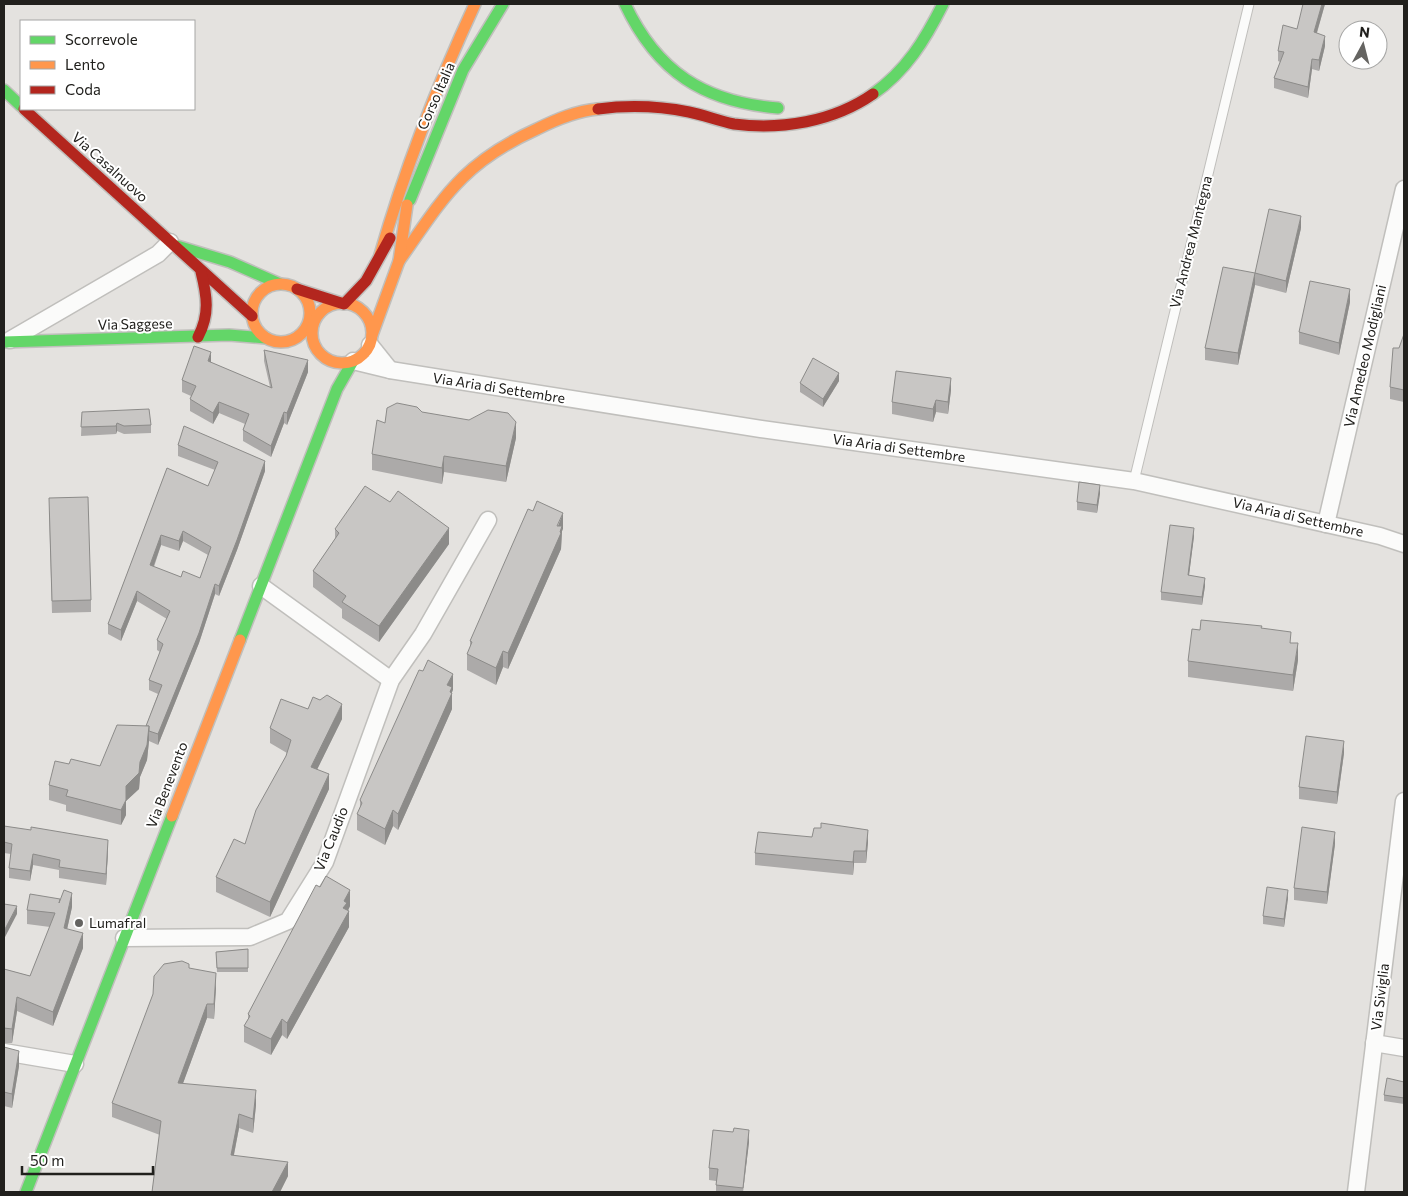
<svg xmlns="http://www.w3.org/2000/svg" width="1408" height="1196" viewBox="0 0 1408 1196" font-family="Commissioner,sans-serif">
<rect width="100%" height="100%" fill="#e4e2df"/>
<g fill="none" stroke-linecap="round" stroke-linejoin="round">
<defs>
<path id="lane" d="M 1134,481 L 1249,4"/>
<g id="street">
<path d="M 10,340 L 158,254 L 170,242"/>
<path d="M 370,345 L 390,370"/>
<path d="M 353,361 L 390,370 L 761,429 L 1134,481 L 1380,536 L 1404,544"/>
<path d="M 1326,524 L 1404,189"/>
<path d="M 261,586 L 391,680"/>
<path d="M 124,938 L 250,937 L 288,921 L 325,862 L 391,680 L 423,634 L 488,520"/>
<path d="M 1374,1043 L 1404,1048"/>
<path d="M 4,1052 L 75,1064"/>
<path d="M 1356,1192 L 1404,801"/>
</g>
<g id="fast">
<path d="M 625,4 C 657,72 704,102 778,108"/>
<path d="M 4,90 L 21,106"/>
<path d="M 873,94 C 906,71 925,40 943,4"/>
<path d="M 410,200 L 463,70 L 503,4"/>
<path d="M 177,246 L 230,262 L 280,284"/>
<path d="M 4,342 L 229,335 L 266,338"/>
<path d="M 240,640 L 337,389 L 353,361"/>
<path d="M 26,1192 L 172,816"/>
</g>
<g id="slow">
<path d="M 380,255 C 405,168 437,86 475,4"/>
<path d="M 399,261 C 444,197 462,163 537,129 C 557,119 576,111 598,109"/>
<circle cx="281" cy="313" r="29"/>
<circle cx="342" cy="333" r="30"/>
<path d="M 372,335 L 399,261 L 407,205"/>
<path d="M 172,816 L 240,640"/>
</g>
<g id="jam">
<path d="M 24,109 L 252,316"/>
<path d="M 598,109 C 628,105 659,106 689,112 C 704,115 719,121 734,124 C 781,130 833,122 873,94"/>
<path d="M 297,289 L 344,304 L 366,281 L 390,238"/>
<path d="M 198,337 C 210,314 207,296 201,272"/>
</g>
</defs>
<use href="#lane" stroke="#c0bfbc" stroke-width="11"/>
<use href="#street" stroke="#c0bfbc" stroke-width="19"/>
<use href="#fast" stroke="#c0bfbc" stroke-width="14"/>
<use href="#slow" stroke="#c0bfbc" stroke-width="14"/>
<use href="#jam" stroke="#c0bfbc" stroke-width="14"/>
<use href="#lane" stroke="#fbfbfa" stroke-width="9"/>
<use href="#street" stroke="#fbfbfa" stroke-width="16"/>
<use href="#fast" stroke="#63d668" stroke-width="11"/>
<use href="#slow" stroke="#ff974d" stroke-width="11"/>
<use href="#jam" stroke="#b3261e" stroke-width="11"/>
</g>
<g fill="#acaaa9" fill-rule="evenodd">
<path d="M 1325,4 L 1317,33 L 1325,46 L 1319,71 L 1312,69 L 1308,98 L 1274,88 L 1274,78 L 1280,62 L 1278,61 L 1278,51 L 1297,29 Z"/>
<path d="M 1301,228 L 1286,293 L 1255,285 L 1238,365 L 1205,360 L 1205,348 L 1255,273 Z"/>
<path d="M 1350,302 L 1339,355 L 1299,344 L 1299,332 Z"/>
<path d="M 1404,334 L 1404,402 L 1390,399 L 1390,387 Z"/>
<path d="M 264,350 L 308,372 L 287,425 L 284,423 L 271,457 L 243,441 L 243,430 L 245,424 L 219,413 L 213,424 L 190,411 L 190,399 L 191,396 L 182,392 L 182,380 L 211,363 L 270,387 L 264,361 Z"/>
<path d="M 839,381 L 823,407 L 800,392 L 800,383 Z"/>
<path d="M 951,390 L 948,414 L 936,412 L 933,422 L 892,414 L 892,402 Z"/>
<path d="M 82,412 L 151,425 L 151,433 L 124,434 L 117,431 L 116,434 L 81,436 Z"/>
<path d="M 422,412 L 516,438 L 506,482 L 444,472 L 442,484 L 372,470 L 372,454 Z"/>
<path d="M 178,445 L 265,471 L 237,550 L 219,596 L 215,594 L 199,643 L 158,745 L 149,741 L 147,760 L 140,777 L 139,789 L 126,801 L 126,815 L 121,825 L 66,811 L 66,805 L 49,800 L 49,785 L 69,764 L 100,766 L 146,726 L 158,694 L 149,690 L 149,680 L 160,652 L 157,650 L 157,640 L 167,619 L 137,601 L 121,641 L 108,634 L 108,624 L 167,468 L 208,486 L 215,470 L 178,456 ZM 183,541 L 208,555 L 200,578 L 181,577 L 154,567 L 161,545 L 179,551 Z"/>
<path d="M 1100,493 L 1097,513 L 1077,510 L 1077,502 Z"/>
<path d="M 49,511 L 91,600 L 91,612 L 52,613 Z"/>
<path d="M 335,529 L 449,544 L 379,642 L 342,618 L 342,609 L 313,587 L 313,571 L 335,539 Z"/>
<path d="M 563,529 L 562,531 L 561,549 L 508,669 L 503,667 L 496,685 L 467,670 L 467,654 L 470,648 L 470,641 Z"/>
<path d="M 1194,536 L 1189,575 L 1205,586 L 1202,605 L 1161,600 L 1161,592 Z"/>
<path d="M 1262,629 L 1291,643 L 1298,660 L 1293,691 L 1188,677 L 1188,661 L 1200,630 Z"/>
<path d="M 453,690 L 452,692 L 452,709 L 398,830 L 393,826 L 385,845 L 357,830 L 357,814 L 360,809 L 360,800 Z"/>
<path d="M 308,709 L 342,719 L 317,769 L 329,789 L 270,917 L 216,892 L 216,877 L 245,844 L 286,756 L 287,753 L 270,743 L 270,728 Z"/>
<path d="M 1344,753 L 1337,804 L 1299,799 L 1299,787 Z"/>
<path d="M 4,826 L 108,851 L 106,885 L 59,878 L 59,870 L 33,865 L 30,881 L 9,878 L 9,868 L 11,854 L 4,853 Z"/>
<path d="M 868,842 L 866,863 L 854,863 L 853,875 L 755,865 L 755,853 Z"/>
<path d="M 1335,844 L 1327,904 L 1294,900 L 1294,888 Z"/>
<path d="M 320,887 L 350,906 L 348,911 L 349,927 L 287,1039 L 282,1035 L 271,1055 L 244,1042 L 244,1026 L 248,1019 L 248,1014 Z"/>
<path d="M 1288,898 L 1284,927 L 1263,924 L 1263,916 Z"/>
<path d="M 60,902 L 72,907 L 67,929 L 83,948 L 53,1026 L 17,1011 L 12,1043 L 4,1043 L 4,969 L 30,976 L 50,927 L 27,924 L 27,910 Z"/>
<path d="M 248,949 L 248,972 L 217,972 L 216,952 Z"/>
<path d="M 189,968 L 216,987 L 214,1019 L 207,1018 L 183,1083 L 256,1105 L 253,1133 L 239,1128 L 234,1155 L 288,1176 L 280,1192 L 152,1192 L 160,1135 L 112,1117 L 112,1103 Z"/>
<path d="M 4,1047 L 19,1066 L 12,1108 L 4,1106 Z"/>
<path d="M 1404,1082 L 1404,1104 L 1384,1101 L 1384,1095 Z"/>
<path d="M 749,1142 L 743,1192 L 716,1192 L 716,1181 L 709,1180 L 709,1168 Z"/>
</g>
<g fill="#8c8b89">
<path d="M 1322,4 L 1325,4 L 1314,42 L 1314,32 Z"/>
<path d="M 1325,36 L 1325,46 L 1319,71 L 1319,60 Z"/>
<path d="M 1312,59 L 1312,69 L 1308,98 L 1308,87 Z"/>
<path d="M 1301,216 L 1301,228 L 1286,293 L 1286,281 Z"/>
<path d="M 1255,273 L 1255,285 L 1238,365 L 1238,353 Z"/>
<path d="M 1350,289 L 1350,302 L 1339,355 L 1339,343 Z"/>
<path d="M 211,352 L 211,364 L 208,361 Z"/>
<path d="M 308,360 L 308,372 L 287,425 L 287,413 Z"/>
<path d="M 839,373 L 839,381 L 823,407 L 823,399 Z"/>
<path d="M 951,378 L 951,390 L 948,414 L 948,402 Z"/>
<path d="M 936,400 L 936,412 L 933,422 L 933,409 Z"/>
<path d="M 219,402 L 219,413 L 213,424 L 213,413 Z"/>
<path d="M 284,412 L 284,423 L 271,457 L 271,446 Z"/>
<path d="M 516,422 L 516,438 L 506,482 L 506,466 Z"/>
<path d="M 117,423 L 117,431 L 116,434 L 116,426 Z"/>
<path d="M 444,456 L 444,472 L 442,484 L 442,468 Z"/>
<path d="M 265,461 L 265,471 L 237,550 L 219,596 L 219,586 Z"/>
<path d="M 1100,485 L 1100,493 L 1097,513 L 1097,505 Z"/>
<path d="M 563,513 L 563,529 L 562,531 L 561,549 L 508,669 L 508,653 Z"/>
<path d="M 449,528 L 449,544 L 379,642 L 379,626 Z"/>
<path d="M 1194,528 L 1194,536 L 1188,583 L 1188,575 Z"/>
<path d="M 183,531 L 183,541 L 179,551 L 179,541 Z"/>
<path d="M 161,535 L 161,545 L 150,576 L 150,565 Z"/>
<path d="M 1205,578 L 1205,586 L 1202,605 L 1202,597 Z"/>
<path d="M 215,584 L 215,594 L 199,643 L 158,745 L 158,734 Z"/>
<path d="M 137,591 L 137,601 L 121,641 L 121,630 Z"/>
<path d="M 1298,643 L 1298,660 L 1293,691 L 1293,675 Z"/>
<path d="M 503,651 L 503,667 L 496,685 L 496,668 Z"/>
<path d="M 453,674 L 453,690 L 452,692 L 452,709 L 398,830 L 398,814 L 447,685 Z"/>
<path d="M 342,704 L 342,719 L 311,782 L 311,767 Z"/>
<path d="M 149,726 L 149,741 L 147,760 L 140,777 L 139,789 L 126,801 L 126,815 L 121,825 L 121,810 L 126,786 L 140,762 Z"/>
<path d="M 1344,741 L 1344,753 L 1337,804 L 1337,792 Z"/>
<path d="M 329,774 L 329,789 L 270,917 L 270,902 Z"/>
<path d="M 393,810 L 393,826 L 385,845 L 385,829 Z"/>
<path d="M 868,830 L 868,842 L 866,863 L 866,851 Z"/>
<path d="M 1335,832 L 1335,844 L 1327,904 L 1327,892 Z"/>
<path d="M 108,840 L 108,851 L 106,885 L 106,874 Z"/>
<path d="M 854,851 L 854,863 L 853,875 L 853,862 Z"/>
<path d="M 33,854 L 33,865 L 30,881 L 30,871 Z"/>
<path d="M 350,890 L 350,906 L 347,912 L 349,911 L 349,927 L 287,1039 L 287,1023 L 344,901 Z"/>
<path d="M 1288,890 L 1288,898 L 1284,927 L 1284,919 Z"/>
<path d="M 72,893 L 72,907 L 64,943 L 64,928 Z"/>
<path d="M 17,906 L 17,914 L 4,939 L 4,931 Z"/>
<path d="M 83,933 L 83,948 L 53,1026 L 53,1012 Z"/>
<path d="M 216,973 L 216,987 L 214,1019 L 214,1004 Z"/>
<path d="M 17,997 L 17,1011 L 12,1043 L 12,1029 Z"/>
<path d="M 207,1004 L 207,1018 L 178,1097 L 178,1083 Z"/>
<path d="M 282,1019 L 282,1035 L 271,1055 L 271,1039 Z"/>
<path d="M 19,1051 L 19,1066 L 12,1108 L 12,1094 Z"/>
<path d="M 256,1090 L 256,1105 L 253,1133 L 253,1119 Z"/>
<path d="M 239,1114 L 239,1128 L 231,1169 L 231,1155 Z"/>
<path d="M 749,1130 L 749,1142 L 743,1192 Z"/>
<path d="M 288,1162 L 288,1176 L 280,1192 L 272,1192 Z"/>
</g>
<g fill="#c8c6c4" stroke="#8c8b89" fill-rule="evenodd">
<path d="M 1303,4 L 1322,4 L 1314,32 L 1325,36 L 1319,60 L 1312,59 L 1308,87 L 1274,78 L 1284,52 L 1278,51 L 1283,25 L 1297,29 Z"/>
<path d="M 1269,209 L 1301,216 L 1286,281 L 1255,273 Z"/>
<path d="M 1223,267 L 1255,273 L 1238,353 L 1205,348 Z"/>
<path d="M 1310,281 L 1350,289 L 1339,343 L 1299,332 Z"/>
<path d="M 1404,334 L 1404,390 L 1390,387 L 1393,348 L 1399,348 Z"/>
<path d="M 194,346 L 211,352 L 208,361 L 272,388 L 264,350 L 308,360 L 287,413 L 284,412 L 271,446 L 243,430 L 249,414 L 219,402 L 213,413 L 190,399 L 196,386 L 182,380 Z"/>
<path d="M 813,358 L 839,373 L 823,399 L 800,383 Z"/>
<path d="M 896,371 L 951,378 L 948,402 L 936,400 L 933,409 L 892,402 Z"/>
<path d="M 397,403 L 417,407 L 422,412 L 469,420 L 488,410 L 508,413 L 516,422 L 506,466 L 444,456 L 442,468 L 372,454 L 377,420 L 385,423 L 387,408 Z"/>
<path d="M 149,409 L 151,425 L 124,426 L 117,423 L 116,426 L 81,427 L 82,412 Z"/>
<path d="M 184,426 L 265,461 L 237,540 L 219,586 L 215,584 L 199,633 L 158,734 L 149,731 L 149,726 L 146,726 L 162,685 L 149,680 L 163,644 L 157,640 L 170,611 L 137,591 L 121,630 L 108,624 L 167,468 L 208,486 L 218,462 L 178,445 ZM 183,531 L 211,547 L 200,578 L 183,571 L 181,577 L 150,565 L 161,535 L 179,541 Z"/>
<path d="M 1079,482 L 1100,485 L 1097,505 L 1077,502 Z"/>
<path d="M 365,486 L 390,502 L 398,491 L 449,528 L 379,626 L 342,602 L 346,596 L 313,571 L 339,533 L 335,529 Z"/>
<path d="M 88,497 L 91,600 L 52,601 L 49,498 Z"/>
<path d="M 537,501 L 563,513 L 557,526 L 562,526 L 560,532 L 561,533 L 508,653 L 503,651 L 496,668 L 467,654 L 472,642 L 470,641 L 528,509 L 533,511 Z"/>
<path d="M 1170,525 L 1194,528 L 1188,575 L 1205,578 L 1202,597 L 1161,592 Z"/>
<path d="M 1201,620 L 1262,626 L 1261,628 L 1291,632 L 1290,643 L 1298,643 L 1293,675 L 1188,661 L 1192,629 L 1200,630 Z"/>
<path d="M 428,660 L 453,674 L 447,685 L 452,687 L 450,692 L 452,693 L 398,814 L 393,810 L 385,829 L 357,814 L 362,803 L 360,800 L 419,670 L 423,671 Z"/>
<path d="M 327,695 L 342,704 L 311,767 L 329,774 L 270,902 L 216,877 L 234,839 L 245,844 L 256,810 L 286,756 L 291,740 L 270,728 L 281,699 L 308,709 L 313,697 L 320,700 Z"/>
<path d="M 117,725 L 149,726 L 147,745 L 140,762 L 139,773 L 126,786 L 126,800 L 121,810 L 66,796 L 68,790 L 49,785 L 55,761 L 69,764 L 71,759 L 100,766 Z"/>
<path d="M 1306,736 L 1344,741 L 1337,792 L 1299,787 Z"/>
<path d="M 821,823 L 868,830 L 866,851 L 854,851 L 853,862 L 755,853 L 758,832 L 812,837 L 814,828 L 821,828 Z"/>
<path d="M 4,826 L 31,830 L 31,827 L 108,840 L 106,874 L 59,867 L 60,860 L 33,854 L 30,871 L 9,868 L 12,844 L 4,842 Z"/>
<path d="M 1302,827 L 1335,832 L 1327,892 L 1294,888 Z"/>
<path d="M 326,876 L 350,890 L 344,901 L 347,903 L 343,908 L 349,911 L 287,1023 L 282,1019 L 271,1039 L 244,1026 L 250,1016 L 248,1014 L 316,885 L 320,887 Z"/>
<path d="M 1267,887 L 1288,890 L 1284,919 L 1263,916 Z"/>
<path d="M 64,890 L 72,893 L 64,928 L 83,933 L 53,1012 L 17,997 L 12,1029 L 4,1028 L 4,969 L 30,976 L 55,913 L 27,910 L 30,894 L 60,899 L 59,903 Z"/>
<path d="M 4,904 L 17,906 L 4,931 Z"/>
<path d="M 248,949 L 248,968 L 217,968 L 216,952 Z"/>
<path d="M 182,961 L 189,964 L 189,968 L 216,973 L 214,1004 L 207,1004 L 178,1083 L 256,1090 L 253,1119 L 239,1114 L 231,1155 L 288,1162 L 272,1192 L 152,1192 L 161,1121 L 112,1103 L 153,994 L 154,976 L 164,964 Z"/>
<path d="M 4,1047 L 19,1051 L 12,1094 L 4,1092 Z"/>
<path d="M 1387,1078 L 1404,1082 L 1404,1098 L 1384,1095 Z"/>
<path d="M 734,1128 L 749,1130 L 743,1188 L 716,1185 L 718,1169 L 709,1168 L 713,1130 L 733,1132 Z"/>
</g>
<circle fill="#656461" stroke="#fff" stroke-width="2" cx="79" cy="923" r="5"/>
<g text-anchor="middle" stroke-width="4" stroke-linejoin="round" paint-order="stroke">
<g font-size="14" fill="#21201d" stroke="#fff">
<text transform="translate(436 96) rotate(-66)" y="5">Corso Italia</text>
<text transform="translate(110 167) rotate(42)" y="5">Via Casalnuovo</text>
<text transform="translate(1191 242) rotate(-76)" y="5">Via Andrea Mantegna</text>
<text transform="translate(135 324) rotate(-1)" y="5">Via Saggese</text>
<text transform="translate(1365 356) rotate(-77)" y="5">Via Amedeo Modigliani</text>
<text transform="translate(499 388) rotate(9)" y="5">Via Aria di Settembre</text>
<text transform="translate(899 448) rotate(8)" y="5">Via Aria di Settembre</text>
<text transform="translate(1298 517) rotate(13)" y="5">Via Aria di Settembre</text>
<text transform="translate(167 785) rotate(-69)" y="5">Via Benevento</text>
<text transform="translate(331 839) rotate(-68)" y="5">Via Caudio</text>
<text transform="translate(1380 997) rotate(-83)" y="5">Via Siviglia</text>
</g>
<g font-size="14" fill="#21201d" stroke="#fff" text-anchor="start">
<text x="89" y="928">Lumafral</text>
</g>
</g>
<rect width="1408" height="1196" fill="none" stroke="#21201d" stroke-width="10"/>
<rect x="20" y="20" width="175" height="90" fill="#ffffff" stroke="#a6a6a5"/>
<rect x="30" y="36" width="25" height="8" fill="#63d668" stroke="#a6a6a5"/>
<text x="65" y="45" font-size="15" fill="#21201d">Scorrevole</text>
<rect x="30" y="61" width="25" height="8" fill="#ff974d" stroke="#a6a6a5"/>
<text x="65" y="70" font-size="15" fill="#21201d">Lento</text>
<rect x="30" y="86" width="25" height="8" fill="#b3261e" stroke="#a6a6a5"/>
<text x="65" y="95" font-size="15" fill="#21201d">Coda</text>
<g transform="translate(1363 45) rotate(7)"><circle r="24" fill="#ffffff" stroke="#a6a6a5"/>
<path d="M0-4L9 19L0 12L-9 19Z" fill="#656461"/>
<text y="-8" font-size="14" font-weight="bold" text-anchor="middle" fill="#21201d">N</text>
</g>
<path d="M22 1166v8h131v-8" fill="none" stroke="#21201d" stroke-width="2.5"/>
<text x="30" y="1166" font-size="15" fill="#21201d" stroke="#ffffff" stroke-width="4" paint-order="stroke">50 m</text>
</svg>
